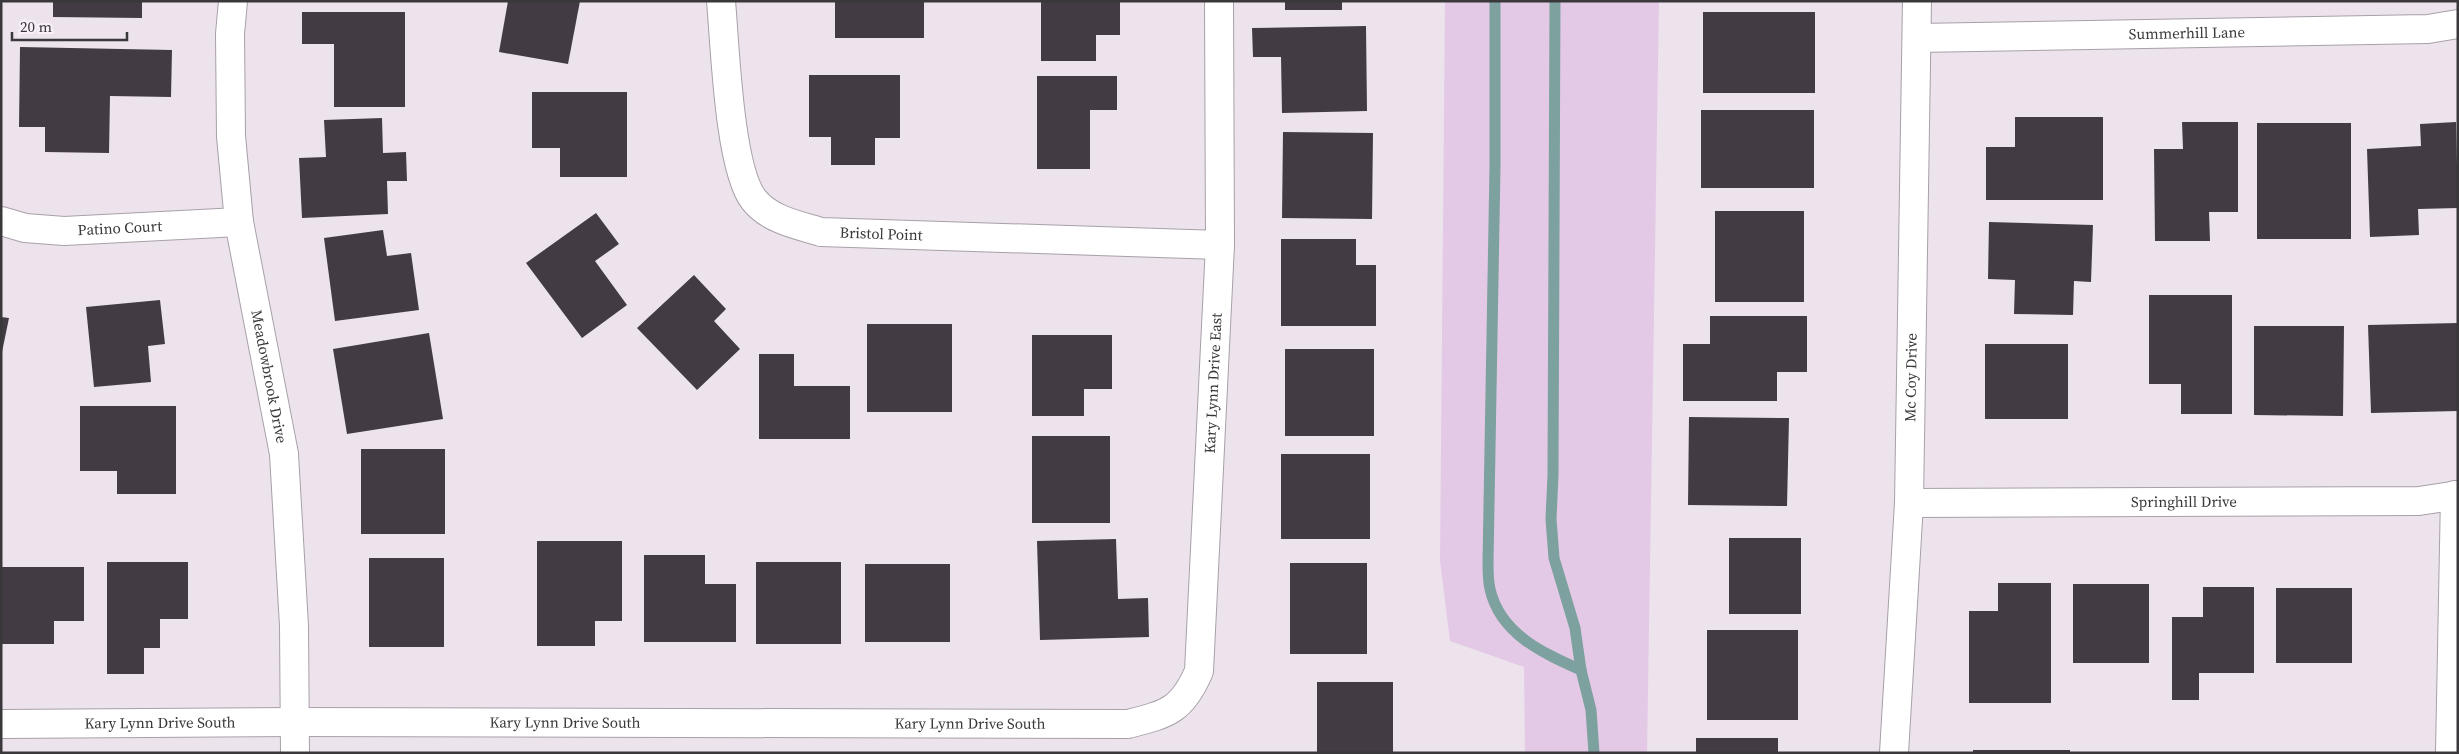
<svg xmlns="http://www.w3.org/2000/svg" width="2459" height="754" viewBox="0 0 2459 754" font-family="'Source Serif 4',serif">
<rect width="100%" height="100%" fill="#ece3ed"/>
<path fill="#e3c9e5" d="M 1445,1 L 1659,1 L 1647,753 L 1525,753 L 1524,667 L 1450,641 L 1440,561 Z"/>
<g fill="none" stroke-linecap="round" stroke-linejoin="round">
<g stroke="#7da19e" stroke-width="11">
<path d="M 1495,1 L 1495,166 L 1488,562 C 1488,571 1488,581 1490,589 C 1500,634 1543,653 1581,670"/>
<path d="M 1555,1 L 1553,475 L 1551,519 L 1554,558 L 1575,628 L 1581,670 L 1591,710 L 1594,753"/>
</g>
</g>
<g fill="#423b43">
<path d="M 53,1 L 142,1 L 142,18 L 53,17 Z"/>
<path d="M 508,1 L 580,1 L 568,64 L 499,52 Z"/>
<rect x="835" y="1" width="89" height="37"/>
<path d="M 1041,1 L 1120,1 L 1120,35 L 1096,35 L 1096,61 L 1041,61 Z"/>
<rect x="1285" y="1" width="57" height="9"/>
<path d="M 302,12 L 405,12 L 405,107 L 334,107 L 334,44 L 302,44 Z"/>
<rect x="1703" y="12" width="112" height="81"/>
<path d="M 1366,26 L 1367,111 L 1282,113 L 1281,57 L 1253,57 L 1252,28 Z"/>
<path d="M 20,47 L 172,50 L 171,97 L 110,96 L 109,153 L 45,152 L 45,127 L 19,127 Z"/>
<path d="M 809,75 L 900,75 L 900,138 L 875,138 L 875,165 L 831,165 L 831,137 L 809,137 Z"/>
<path d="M 1037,76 L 1117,76 L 1117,110 L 1090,110 L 1090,169 L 1037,169 Z"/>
<path d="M 532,92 L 627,92 L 627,177 L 560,177 L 560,148 L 532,148 Z"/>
<rect x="1701" y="110" width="113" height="78"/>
<path d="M 2015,117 L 2103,117 L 2103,200 L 1986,200 L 1986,147 L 2015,147 Z"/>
<path d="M 382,118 L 383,153 L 406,152 L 407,181 L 387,181 L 388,214 L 302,218 L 299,158 L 326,157 L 324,120 Z"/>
<path d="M 2182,122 L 2238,122 L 2238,212 L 2209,212 L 2210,241 L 2155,241 L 2154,149 L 2183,149 Z"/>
<path d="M 2456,122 L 2458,208 L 2418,209 L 2419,235 L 2370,237 L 2367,149 L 2421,146 L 2420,124 Z"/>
<rect x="2257" y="123" width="94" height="116"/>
<path d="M 1283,132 L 1373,133 L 1372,219 L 1282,218 Z"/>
<rect x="1715" y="211" width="89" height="91"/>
<path d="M 596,213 L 619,244 L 595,261 L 627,305 L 582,338 L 526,263 Z"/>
<path d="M 1989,222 L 2093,225 L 2091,282 L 2074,281 L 2073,315 L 2014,314 L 2015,280 L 1988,279 Z"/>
<path d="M 383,230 L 387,256 L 411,253 L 419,310 L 335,321 L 324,238 Z"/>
<path d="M 1281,239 L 1356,239 L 1356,265 L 1376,265 L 1376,326 L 1281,326 Z"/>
<path d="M 694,275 L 726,309 L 714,321 L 740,349 L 697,390 L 637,328 Z"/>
<path d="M 2149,295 L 2232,295 L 2232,414 L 2181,414 L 2181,384 L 2149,384 Z"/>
<path d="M 160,300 L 165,344 L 148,346 L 151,382 L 94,387 L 86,307 Z"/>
<path d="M 1710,316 L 1807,316 L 1807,372 L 1777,372 L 1777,401 L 1683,401 L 1683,344 L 1710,344 Z"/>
<path d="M 1,317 L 9,318 L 2,352 L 1,352 Z"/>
<path d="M 2458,323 L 2458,411 L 2371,413 L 2368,325 Z"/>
<rect x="867" y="324" width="85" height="88"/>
<path d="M 2254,326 L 2344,326 L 2343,416 L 2254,415 Z"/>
<path d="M 429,333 L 443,419 L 347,434 L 333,349 Z"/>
<path d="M 1032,335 L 1112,335 L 1112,389 L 1084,389 L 1084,416 L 1032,416 Z"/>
<rect x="1985" y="344" width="83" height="75"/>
<rect x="1285" y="349" width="89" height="87"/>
<path d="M 759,354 L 794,354 L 794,386 L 850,386 L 850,439 L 759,439 Z"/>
<path d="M 80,406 L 176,406 L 176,494 L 117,494 L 117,471 L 80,471 Z"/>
<path d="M 1689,417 L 1789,418 L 1787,506 L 1688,505 Z"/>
<rect x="1032" y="436" width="78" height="87"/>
<rect x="361" y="449" width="84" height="85"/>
<rect x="1281" y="454" width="89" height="85"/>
<rect x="1729" y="538" width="72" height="76"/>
<path d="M 1116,539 L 1118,599 L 1148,598 L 1149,637 L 1040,640 L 1037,541 Z"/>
<path d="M 537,541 L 622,541 L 622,621 L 595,621 L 595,646 L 537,646 Z"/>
<path d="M 644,555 L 705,555 L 705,584 L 736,584 L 736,642 L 644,642 Z"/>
<rect x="369" y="558" width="75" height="89"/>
<path d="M 107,562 L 188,562 L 188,619 L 160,619 L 160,648 L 144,648 L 144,674 L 107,674 Z"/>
<rect x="756" y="562" width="85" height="82"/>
<rect x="1290" y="563" width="77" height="91"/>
<rect x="865" y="564" width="85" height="78"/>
<path d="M 1,567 L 84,567 L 84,621 L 54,621 L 54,644 L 1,644 Z"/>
<path d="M 1998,583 L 2051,583 L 2051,703 L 1969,703 L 1969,611 L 1998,611 Z"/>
<rect x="2073" y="584" width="76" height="79"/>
<path d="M 2203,587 L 2254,587 L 2254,673 L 2199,673 L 2199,700 L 2172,700 L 2172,617 L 2203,617 Z"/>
<rect x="2276" y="588" width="76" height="75"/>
<rect x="1707" y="630" width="91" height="90"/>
<rect x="1317" y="682" width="76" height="71"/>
<rect x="1696" y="738" width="82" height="15"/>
<rect x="1973" y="750" width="97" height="3"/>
</g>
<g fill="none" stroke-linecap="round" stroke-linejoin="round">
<defs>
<g id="street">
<path id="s1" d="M 721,1 C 725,45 729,169 754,200 C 770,220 798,225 821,232 L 1220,245"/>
<path id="s2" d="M 1917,38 L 2428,29 L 2458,24"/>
<path id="s3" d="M 1,221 L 25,228 L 64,231 L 239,222"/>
<path id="s4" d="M 1909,503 L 2419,501 L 2458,495"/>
<path id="s5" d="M 1,724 L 295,722 L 1128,724 C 1167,714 1182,711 1199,671 L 1220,245 L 1219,1"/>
<path id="s6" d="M 1894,753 L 1909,503 L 1917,1"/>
<path d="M 2450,753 L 2455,495"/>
</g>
<g id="secondary">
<path id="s7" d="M 233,1 L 230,34 L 231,136 L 239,222 L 284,454 L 294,626 L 295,753"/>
</g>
</defs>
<use href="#street" stroke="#a8a0a9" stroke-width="30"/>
<use href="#secondary" stroke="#a8a0a9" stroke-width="30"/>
<use href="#street" stroke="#fff" stroke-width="28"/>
<use href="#secondary" stroke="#fff" stroke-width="28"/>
</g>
<g text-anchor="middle" stroke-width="5" stroke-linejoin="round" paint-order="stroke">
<g font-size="15" fill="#3b383c" stroke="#f9f0fa">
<text dy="5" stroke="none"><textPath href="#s2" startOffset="270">Summerhill Lane</textPath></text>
<text dy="5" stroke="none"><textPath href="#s3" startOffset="120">Patino Court</textPath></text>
<text dy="5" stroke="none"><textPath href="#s1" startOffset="339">Bristol Point</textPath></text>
<text dy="5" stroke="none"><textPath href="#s7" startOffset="379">Meadowbrook Drive</textPath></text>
<text dy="5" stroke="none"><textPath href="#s6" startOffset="376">Mc Coy Drive</textPath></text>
<text dy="5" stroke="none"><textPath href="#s5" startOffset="1509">Kary Lynn Drive East</textPath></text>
<text dy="5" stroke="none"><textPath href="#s4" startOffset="275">Springhill Drive</textPath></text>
<text dy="5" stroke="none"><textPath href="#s5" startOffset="564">Kary Lynn Drive South</textPath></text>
<text dy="5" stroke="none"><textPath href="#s5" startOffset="159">Kary Lynn Drive South</textPath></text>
<text dy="5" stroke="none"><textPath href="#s5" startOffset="969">Kary Lynn Drive South</textPath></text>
</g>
</g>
<rect width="2459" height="754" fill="none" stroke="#3b383c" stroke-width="5"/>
<path d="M12 32v8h115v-8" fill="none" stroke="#3b383c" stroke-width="2.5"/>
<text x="20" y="32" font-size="15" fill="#3b383c" stroke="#f9f0fa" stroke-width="4" paint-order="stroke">20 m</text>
</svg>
